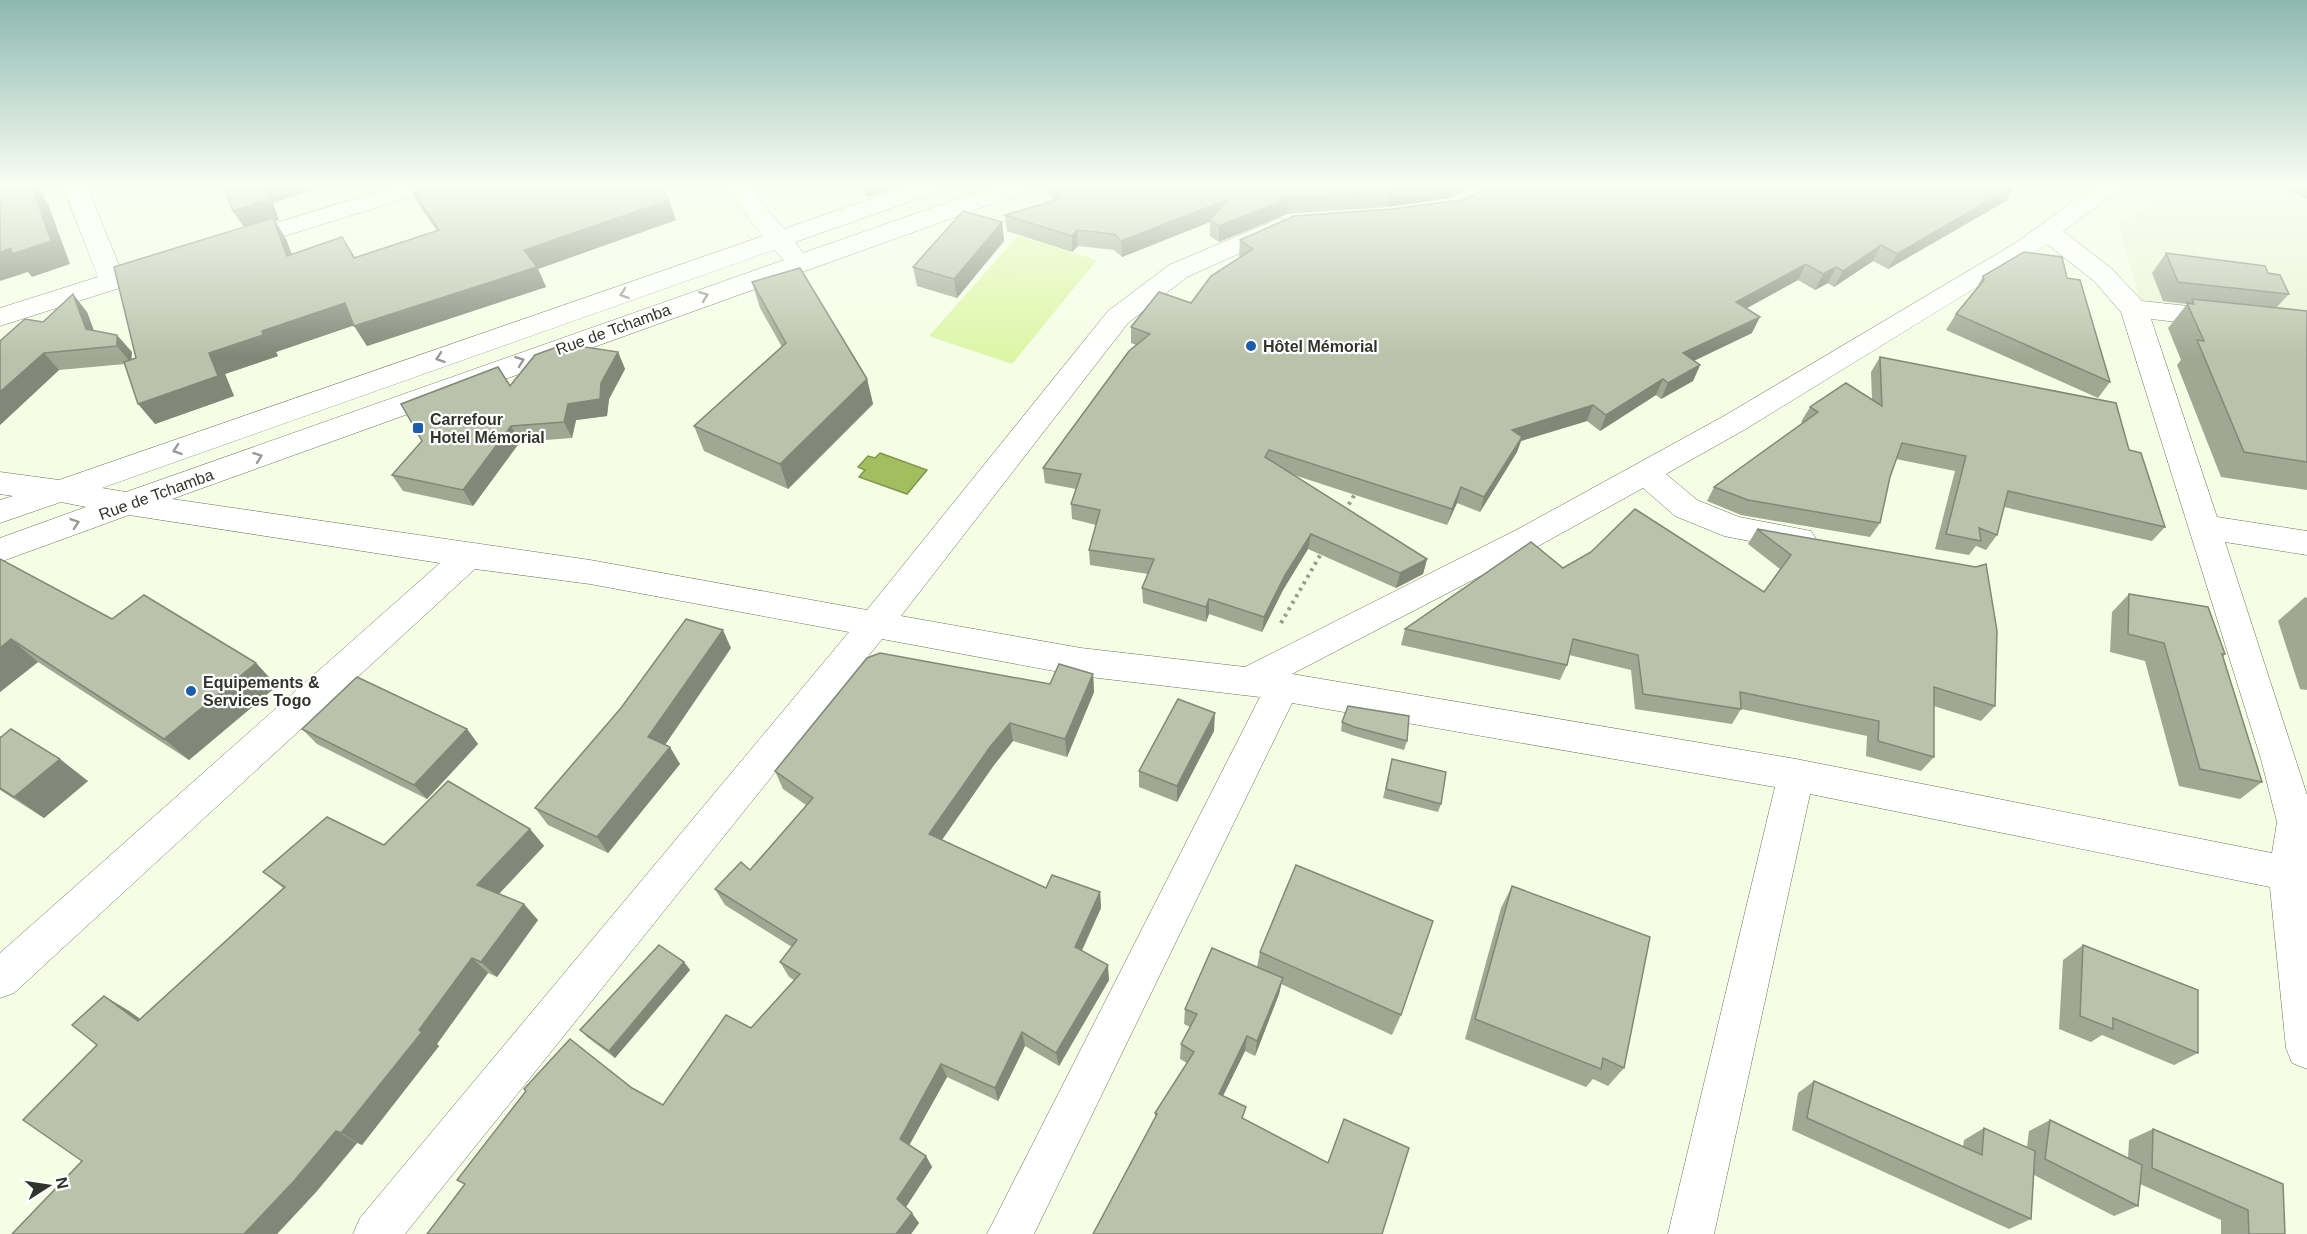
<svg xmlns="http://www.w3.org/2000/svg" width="2307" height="1234" viewBox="0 0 2307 1234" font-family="Arial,sans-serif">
<rect width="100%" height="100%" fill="#f5fde5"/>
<path fill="#eaf4d5" d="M 2189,184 L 2307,184 L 2307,329 L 2141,307 L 2119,223 Z"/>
<path fill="#dcf6a5" d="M 1018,236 L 1097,260 L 1012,364 L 929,336 Z"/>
<path fill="#a3be5f" stroke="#81954f" stroke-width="1.5" d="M 880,453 L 927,470 L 907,494 L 859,477 L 865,470 L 858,467 L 868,456 L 875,458 Z"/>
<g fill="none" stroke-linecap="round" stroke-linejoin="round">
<defs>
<g id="minor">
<path d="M 62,184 L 86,184 L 121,270 L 161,258 L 170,260 L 174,266 L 170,272 L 0,326 L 0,308 L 98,277 Z"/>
<path d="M 402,184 L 439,184 L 436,189 L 246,248 L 237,251 L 228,248 L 224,243 L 228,238 Z"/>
<path d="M 721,184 L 746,184 L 784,229 L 914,184 L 949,184 L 946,189 L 795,242 L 803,253 L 1001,184 L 1036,184 L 1033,189 L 172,499 L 590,560 L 867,610 L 1108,311 L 1169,265 L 1280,218 L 1289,221 L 1293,226 L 1289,231 L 1187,277 L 1128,323 L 901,616 L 1081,648 L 1245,667 L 1520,528 L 1724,416 L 2017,242 L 2097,184 L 2124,184 L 2121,189 L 2063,231 L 2112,269 L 2142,301 L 2307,319 L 2307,337 L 2151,319 L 2217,517 L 2307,531 L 2307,555 L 2225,542 L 2307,795 L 2307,1069 L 2292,1063 L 2286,1048 L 2270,887 L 1810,794 L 1714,1234 L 1668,1234 L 1775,787 L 1292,703 L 1034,1234 L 987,1234 L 1260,697 L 1081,676 L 882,639 L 405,1234 L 353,1234 L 360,1218 L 849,632 L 590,584 L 475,569 L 14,993 L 0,998 L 0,953 L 440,563 L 129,515 L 0,562 L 0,538 L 86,507 L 61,502 L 0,523 L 0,500 L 13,496 L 0,494 L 0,472 L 59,480 L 763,236 ZM 2047,244 L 2094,281 L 2121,312 L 2261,759 L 2277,822 L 2272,853 L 1796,759 L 1292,674 L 1542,544 L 1643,488 L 1675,516 L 1724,536 L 1800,551 L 1811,547 L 1816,539 L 1811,531 L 1739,517 L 1697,500 L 1666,474 L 1744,430 ZM 774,250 L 784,260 L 126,492 L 102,488 Z"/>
</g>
</defs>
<use href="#minor" stroke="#6a725c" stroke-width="1"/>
<g stroke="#979d8c" stroke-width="4" stroke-dasharray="3 4.5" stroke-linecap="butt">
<path d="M 1345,511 L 1356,492"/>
<path d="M 1281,623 L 1322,552"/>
</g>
<use href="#minor" fill="#fff" fill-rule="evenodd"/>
</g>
<g fill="#a0a793">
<path d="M 408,184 L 677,184 L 661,190 L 669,200 L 676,220 L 538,269 L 546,287 L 367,346 L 354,325 L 276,352 L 278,356 L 225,374 L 234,396 L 155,424 L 125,364 L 59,370 L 0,425 L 43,322 L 87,312 L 94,331 L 132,352 L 131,360 L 136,358 L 244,227 L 233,211 L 313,190 L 273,203 L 279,220 L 275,221 L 286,239 L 292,255 L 342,237 L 355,257 L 437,231 L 417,202 Z"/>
<path d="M 855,184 L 908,184 L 868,197 Z"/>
<path d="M 1049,184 L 1481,184 L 1450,198 L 1388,207 L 1287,214 L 1219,242 L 1210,236 L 1210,222 L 1122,257 L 1114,250 L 1078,246 L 1072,252 L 1007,231 L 1005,215 L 1053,200 L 1050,192 Z"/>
<path d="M 2274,184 L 2307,184 L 2307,199 Z"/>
<path d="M 1461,200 L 2006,201 L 1888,269 L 1873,261 L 1834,287 L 1828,283 L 1815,290 L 1798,280 L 1746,308 L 1752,333 L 1694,361 L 1700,365 L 1693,381 L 1661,399 L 1656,395 L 1600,431 L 1587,421 L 1521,441 L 1517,452 L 1480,512 L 1457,503 L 1447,525 L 1291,474 L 1427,559 L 1423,574 L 1396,588 L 1308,549 L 1283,590 L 1262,632 L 1209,614 L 1206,622 L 1143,603 L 1142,588 L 1148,574 L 1090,565 L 1089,550 L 1096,525 L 1072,519 L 1071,504 L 1076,489 L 1045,483 L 1043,468 L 1136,345 L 1131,343 L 1131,327 L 1191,303 L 1240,257 L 1239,256 L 1240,240 L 1391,209 Z"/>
<path d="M 1002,222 L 1004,241 L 957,298 L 917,286 L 913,267 Z"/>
<path d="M 2166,253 L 2268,273 L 2289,294 L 2277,307 L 2307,311 L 2307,490 L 2221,477 L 2177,365 L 2181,360 L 2168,328 L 2187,304 L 2163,301 L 2152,273 Z"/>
<path d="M 1983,276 L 2067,278 L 2110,382 L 2098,398 L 1946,330 L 1956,314 L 1974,293 Z"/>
<path d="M 752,282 L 867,379 L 873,404 L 788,489 L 704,451 L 694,426 L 782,347 L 760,308 Z"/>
<path d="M 618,352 L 625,369 L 609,399 L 607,416 L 576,420 L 572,438 L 520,442 L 473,506 L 403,491 L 392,475 L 510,386 Z"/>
<path d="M 1880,357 L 2129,450 L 2165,527 L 2152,541 L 2004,507 L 1997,535 L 1986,550 L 1976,546 L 1969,555 L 1935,549 L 1955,471 L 1896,459 L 1890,477 L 1880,523 L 1870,537 L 1741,515 L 1707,501 L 1714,487 L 1803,423 L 1801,422 L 1810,407 L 1872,400 L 1871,372 Z"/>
<path d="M 1757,529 L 1995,706 L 1981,721 L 1934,706 L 1934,757 L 1921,771 L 1866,756 L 1867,736 L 1741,709 L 1732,724 L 1635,709 L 1631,670 L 1569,655 L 1567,665 L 1560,680 L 1401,645 L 1405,629 L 1563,568 L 1764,592 L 1780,569 L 1748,544 Z"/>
<path d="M 0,559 L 112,619 L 256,663 L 277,686 L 189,760 L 38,662 L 0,692 Z"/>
<path d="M 2129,594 L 2225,654 L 2223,657 L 2262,782 L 2240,799 L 2179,786 L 2145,661 L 2110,652 L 2112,612 Z"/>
<path d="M 2305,597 L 2307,598 L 2307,690 L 2300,689 L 2278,621 Z"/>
<path d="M 731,648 L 665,745 L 680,764 L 608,853 L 548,825 L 535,808 Z"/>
<path d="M 1093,674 L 1094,692 L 1067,757 L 1013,741 L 994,765 L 942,840 L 1046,888 L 1100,892 L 1101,908 L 1082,951 L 1109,980 L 1059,1066 L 1025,1046 L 998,1101 L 947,1077 L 909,1145 L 926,1156 L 932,1167 L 906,1207 L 919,1223 L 911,1234 L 427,1234 L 632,1088 L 663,1105 L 751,1028 L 794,980 L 789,977 L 780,962 L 792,947 L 725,905 L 715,889 L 750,870 L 806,805 L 783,789 L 775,771 L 1050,684 Z"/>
<path d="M 1342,722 L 1407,741 L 1404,750 L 1352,735 L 1341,731 Z"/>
<path d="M 302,729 L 467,729 L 478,744 L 427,799 L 317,744 Z"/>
<path d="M 1214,731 L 1177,802 L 1139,787 L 1139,771 Z"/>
<path d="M 0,736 L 1,737 L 88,781 L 44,818 L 0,790 Z"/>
<path d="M 1392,759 L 1441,804 L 1438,812 L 1383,798 Z"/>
<path d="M 530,829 L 544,846 L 499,894 L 538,920 L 497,977 L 488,973 L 437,1044 L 439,1046 L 362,1145 L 357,1143 L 316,1192 L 277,1234 L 12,1234 L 82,1161 L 104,996 L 129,1011 L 140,1019 L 283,888 L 263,872 L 384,845 Z"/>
<path d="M 1512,886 L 1624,1068 L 1608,1086 L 1593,1079 L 1586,1087 L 1465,1039 L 1501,908 Z"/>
<path d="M 2083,945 L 2198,1053 L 2174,1065 L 2102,1035 L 2091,1042 L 2059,1029 L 2063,960 Z"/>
<path d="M 1260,952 L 1401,1015 L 1392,1035 L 1281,984 L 1279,994 L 1255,1056 L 1245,1051 L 1223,1096 L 1244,1119 L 1155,1119 L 1155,1113 L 1187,1063 L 1180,1059 L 1181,1044 L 1190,1027 L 1184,1024 L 1185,1009 L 1257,967 Z"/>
<path d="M 684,962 L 690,970 L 615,1058 L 587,1037 L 580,1030 Z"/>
<path d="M 1814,1081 L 1963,1147 L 1964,1140 L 1984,1128 L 2027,1147 L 2029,1131 L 2050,1120 L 2128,1158 L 2129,1140 L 2153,1129 L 2285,1234 L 2221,1234 L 2221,1220 L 2140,1184 L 2138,1206 L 2114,1216 L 2034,1175 L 2031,1219 L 2009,1229 L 1792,1130 L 1798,1093 Z"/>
</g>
<g fill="#828878">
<path d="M 29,184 L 39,184 L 44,198 L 48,204 L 70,264 L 32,277 L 28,272 L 0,281 L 0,252 Z"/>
<path d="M 261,184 L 310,184 L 313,190 L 273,203 L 279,220 L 275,221 L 286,239 L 300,277 L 246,230 L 233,211 Z"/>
<path d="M 651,184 L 677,184 L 654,192 Z"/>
<path d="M 866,184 L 908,184 L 868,197 Z"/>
<path d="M 1440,184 L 1481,184 L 1450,198 L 1388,207 L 1390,191 Z"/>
<path d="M 2015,185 L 2006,201 L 1888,269 L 1897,254 Z"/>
<path d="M 1288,198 L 1287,214 L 1219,242 L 1219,226 Z"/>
<path d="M 1229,199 L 1210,220 L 1210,222 L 1122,257 L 1121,241 Z"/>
<path d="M 669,200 L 676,220 L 538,269 L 546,287 L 367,346 L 354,326 L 524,250 Z"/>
<path d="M 1002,222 L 1004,241 L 957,298 L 954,279 Z"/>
<path d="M 1077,230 L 1078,246 L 1072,252 L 1072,236 Z"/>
<path d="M 1881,245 L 1873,261 L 1834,287 L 1843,271 Z"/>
<path d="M 1806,264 L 1798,280 L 1729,318 L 1736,302 Z"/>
<path d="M 1836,267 L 1828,283 L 1815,290 L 1823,274 Z"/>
<path d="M 73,294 L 87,312 L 100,347 L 86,329 Z"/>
<path d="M 345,303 L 358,324 L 276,352 L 278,356 L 225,374 L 234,396 L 155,424 L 138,404 L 209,353 L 262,331 Z"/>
<path d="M 1760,317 L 1752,333 L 1676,369 L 1683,353 Z"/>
<path d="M 117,335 L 132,352 L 131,363 L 117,346 Z"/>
<path d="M 618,352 L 625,369 L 609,399 L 607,416 L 576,420 L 572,438 L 564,422 L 568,404 L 601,383 Z"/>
<path d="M 44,353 L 59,370 L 0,425 L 0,392 Z"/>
<path d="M 1700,365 L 1693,381 L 1661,399 L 1668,383 Z"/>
<path d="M 867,379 L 873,404 L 788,489 L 780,464 Z"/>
<path d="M 1663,379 L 1656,395 L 1600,431 L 1606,415 Z"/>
<path d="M 1593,405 L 1587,421 L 1521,441 L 1517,452 L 1480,512 L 1484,497 L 1512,430 Z"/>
<path d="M 511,426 L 520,442 L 473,506 L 463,490 Z"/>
<path d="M 1461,487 L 1457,503 L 1447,525 L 1452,509 Z"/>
<path d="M 1311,534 L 1308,549 L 1283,590 L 1262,632 L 1264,617 L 1285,575 Z"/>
<path d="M 1427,559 L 1423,574 L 1396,588 L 1400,573 Z"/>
<path d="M 1209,599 L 1209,614 L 1206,622 L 1206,607 Z"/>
<path d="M 723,630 L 731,648 L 658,755 L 648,737 Z"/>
<path d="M 11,639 L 38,662 L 0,692 L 0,648 Z"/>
<path d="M 256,663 L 277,686 L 189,760 L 164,739 Z"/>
<path d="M 1093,674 L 1094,692 L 1067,757 L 1065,739 Z"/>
<path d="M 1215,713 L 1214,731 L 1177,802 L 1177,786 Z"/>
<path d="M 1010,723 L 1013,741 L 994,765 L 934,851 L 929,834 L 990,747 Z"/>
<path d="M 467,729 L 478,744 L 427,799 L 414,785 Z"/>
<path d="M 670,747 L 680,764 L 608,853 L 597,837 Z"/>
<path d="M 60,759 L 88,781 L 44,818 L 14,797 Z"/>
<path d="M 530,829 L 544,846 L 492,901 L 477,885 Z"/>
<path d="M 1100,892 L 1101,908 L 1076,962 L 1075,947 Z"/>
<path d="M 524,904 L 538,920 L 497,977 L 481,962 Z"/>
<path d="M 472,958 L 488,973 L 437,1044 L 439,1046 L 362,1145 L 341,1133 Z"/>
<path d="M 684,962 L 690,970 L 615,1058 L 609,1051 Z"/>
<path d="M 1108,965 L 1109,980 L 1059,1066 L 1056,1053 Z"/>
<path d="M 1283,978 L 1279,994 L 1255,1056 L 1257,1041 Z"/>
<path d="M 104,996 L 129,1011 L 163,1035 L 138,1021 Z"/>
<path d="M 1022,1032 L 1025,1046 L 998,1101 L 995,1088 Z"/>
<path d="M 1247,1036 L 1245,1051 L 1217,1108 L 1219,1094 Z"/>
<path d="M 941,1064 L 947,1077 L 906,1151 L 900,1139 Z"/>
<path d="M 336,1131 L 357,1143 L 316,1192 L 277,1234 L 244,1234 Z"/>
<path d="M 926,1156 L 932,1167 L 904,1210 L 897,1199 Z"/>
<path d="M 912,1213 L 919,1223 L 911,1234 L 896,1234 Z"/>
</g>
<g fill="#bac2ab" stroke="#828878" stroke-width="1.5">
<path d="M 0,184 L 31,184 L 51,241 L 12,254 L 11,248 L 0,252 Z"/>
<path d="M 222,184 L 261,184 L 267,200 L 233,211 Z"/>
<path d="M 408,184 L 657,184 L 669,200 L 524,250 L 537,267 L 354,326 L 345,303 L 262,331 L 263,335 L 209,353 L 218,376 L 138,404 L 124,362 L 136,358 L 114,267 L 273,218 L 287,256 L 342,237 L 354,258 L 439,230 Z"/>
<path d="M 1052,184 L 1440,184 L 1390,191 L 1288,198 L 1219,226 L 1210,220 L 1229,199 L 1121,241 L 1114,234 L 1077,230 L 1072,236 L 1005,215 L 1059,199 Z"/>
<path d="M 1499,184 L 2013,184 L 2015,185 L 1897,254 L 1881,245 L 1843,271 L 1836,267 L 1823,274 L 1806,264 L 1736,302 L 1760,317 L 1683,353 L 1700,365 L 1668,383 L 1663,379 L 1606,415 L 1593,405 L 1512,430 L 1522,437 L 1484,497 L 1461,487 L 1452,509 L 1269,450 L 1265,457 L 1427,559 L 1400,573 L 1311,534 L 1285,575 L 1264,617 L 1209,599 L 1206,607 L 1142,588 L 1154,559 L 1089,550 L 1100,510 L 1071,504 L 1081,474 L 1043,468 L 1129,351 L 1150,334 L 1131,327 L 1159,292 L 1191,303 L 1211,276 L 1253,249 L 1240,240 L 1294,216 L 1391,209 L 1461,200 Z"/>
<path d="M 963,211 L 1002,222 L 954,279 L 913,267 Z"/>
<path d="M 2024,252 L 2062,257 L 2067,278 L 2080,280 L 2110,382 L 1956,314 L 1984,280 L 1983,276 Z"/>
<path d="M 2166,253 L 2265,266 L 2268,273 L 2280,275 L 2289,294 L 2178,282 Z"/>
<path d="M 800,268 L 867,379 L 780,464 L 694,426 L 786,343 L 752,282 Z"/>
<path d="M 73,294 L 86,329 L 117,335 L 117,346 L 44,353 L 0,392 L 0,341 L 25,319 L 43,322 Z"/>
<path d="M 2192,299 L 2307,311 L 2307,462 L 2244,452 L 2197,340 L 2204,341 L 2187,303 L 2194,304 Z"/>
<path d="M 565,344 L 618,352 L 601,383 L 600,399 L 568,404 L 564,422 L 511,426 L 463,490 L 392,475 L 422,441 L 401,404 L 498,367 L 510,386 L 535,355 Z"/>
<path d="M 1880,357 L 2116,403 L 2129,450 L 2141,453 L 2165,527 L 2008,491 L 1997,535 L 1979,528 L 1981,541 L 1946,534 L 1966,456 L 1902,443 L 1890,477 L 1880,523 L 1748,500 L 1714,487 L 1818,412 L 1810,407 L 1846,383 L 1882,406 Z"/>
<path d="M 1635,509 L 1764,592 L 1791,555 L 1757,529 L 1976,567 L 1986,564 L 1997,631 L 1995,706 L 1934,687 L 1934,757 L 1878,741 L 1879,721 L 1740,692 L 1741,709 L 1643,694 L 1638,655 L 1573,639 L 1567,665 L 1405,629 L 1531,542 L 1563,568 L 1591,552 Z"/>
<path d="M 0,559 L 112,619 L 144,595 L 256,663 L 164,739 L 11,639 L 0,648 Z"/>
<path d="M 2129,594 L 2208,607 L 2225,654 L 2222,654 L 2262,782 L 2200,769 L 2164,643 L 2128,634 Z"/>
<path d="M 686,619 L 723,630 L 648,737 L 670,747 L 597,837 L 535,808 L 621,708 Z"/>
<path d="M 880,653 L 1050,684 L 1059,664 L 1093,674 L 1065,739 L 1010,723 L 990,747 L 929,834 L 1046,888 L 1052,875 L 1100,892 L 1075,947 L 1108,965 L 1056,1053 L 1022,1032 L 995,1088 L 941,1064 L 900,1139 L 926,1156 L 897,1199 L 912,1213 L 896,1234 L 427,1234 L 465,1184 L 457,1180 L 526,1091 L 524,1089 L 570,1039 L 632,1088 L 663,1105 L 726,1015 L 751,1028 L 800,974 L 780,962 L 797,940 L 715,889 L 741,862 L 750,870 L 813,798 L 775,771 L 867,658 Z"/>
<path d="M 357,677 L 467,729 L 414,785 L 302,729 Z"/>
<path d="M 1178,699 L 1215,713 L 1177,786 L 1139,771 Z"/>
<path d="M 1348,706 L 1409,716 L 1407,741 L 1354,727 L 1342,722 Z"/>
<path d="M 11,729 L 60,759 L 14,797 L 0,788 L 0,737 L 1,737 Z"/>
<path d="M 1392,759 L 1446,772 L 1441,804 L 1386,789 Z"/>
<path d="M 448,781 L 530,829 L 477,885 L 524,904 L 481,962 L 472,958 L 419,1030 L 422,1032 L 341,1133 L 336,1131 L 294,1181 L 244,1234 L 12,1234 L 82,1161 L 23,1120 L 97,1045 L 72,1025 L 104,996 L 138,1021 L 285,887 L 263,872 L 327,817 L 384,845 Z"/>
<path d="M 1296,865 L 1433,921 L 1401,1015 L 1260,952 Z"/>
<path d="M 1512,886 L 1650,937 L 1624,1068 L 1603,1058 L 1601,1069 L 1475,1019 Z"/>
<path d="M 659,945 L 684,962 L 609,1051 L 580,1030 Z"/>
<path d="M 2083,945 L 2198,990 L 2198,1053 L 2113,1018 L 2113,1029 L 2080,1016 Z"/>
<path d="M 1212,948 L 1283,978 L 1257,1041 L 1247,1036 L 1219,1094 L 1246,1107 L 1242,1118 L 1328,1163 L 1344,1119 L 1409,1148 L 1382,1234 L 1093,1234 L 1157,1114 L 1155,1113 L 1194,1052 L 1181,1044 L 1197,1014 L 1185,1009 Z"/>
<path d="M 1814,1081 L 1982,1155 L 1984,1128 L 2035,1151 L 2031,1219 L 1807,1118 Z"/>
<path d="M 2050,1120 L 2142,1165 L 2138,1206 L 2045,1159 Z"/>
<path d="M 2153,1129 L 2283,1184 L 2285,1234 L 2249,1234 L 2248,1210 L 2152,1168 Z"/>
</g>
<defs><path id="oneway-chevron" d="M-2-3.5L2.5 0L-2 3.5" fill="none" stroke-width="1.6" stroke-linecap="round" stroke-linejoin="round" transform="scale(1.5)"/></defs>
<g stroke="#989a95">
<use href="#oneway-chevron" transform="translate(624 294) rotate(161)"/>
<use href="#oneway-chevron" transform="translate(704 296) rotate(-20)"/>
<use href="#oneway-chevron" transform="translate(440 358) rotate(161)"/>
<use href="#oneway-chevron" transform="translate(520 361) rotate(-20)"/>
<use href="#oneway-chevron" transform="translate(177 450) rotate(161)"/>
<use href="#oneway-chevron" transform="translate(258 457) rotate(-20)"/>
<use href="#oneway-chevron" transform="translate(75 523) rotate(-19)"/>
</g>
<linearGradient id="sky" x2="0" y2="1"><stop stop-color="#8cb8b1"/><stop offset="0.52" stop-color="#fafef3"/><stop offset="1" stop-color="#fafef3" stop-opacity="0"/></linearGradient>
<rect width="2307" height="357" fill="url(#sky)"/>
<g fill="#1c5dae" stroke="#fff" stroke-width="2">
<circle cx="1251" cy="346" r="6"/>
<rect x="412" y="422" width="12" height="12" rx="3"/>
<circle cx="191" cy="691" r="6"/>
</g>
<g text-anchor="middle" stroke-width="4.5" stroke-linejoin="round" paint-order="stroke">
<g font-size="16" fill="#31342b" stroke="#fff">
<text transform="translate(613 329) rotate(-20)" y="6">Rue de Tchamba</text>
<text transform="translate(156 494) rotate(-20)" y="6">Rue de Tchamba</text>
</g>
<g font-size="16" font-weight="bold" fill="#31342b" stroke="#fff" text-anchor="start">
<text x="1263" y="352">Hôtel Mémorial</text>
<text x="430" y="425">Carrefour<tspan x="430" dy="18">Hotel Mémorial</tspan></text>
<text x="203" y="688">Equipements &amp;<tspan x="203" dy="18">Services Togo</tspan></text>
</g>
</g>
<g transform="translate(48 1186) rotate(78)" stroke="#ffffff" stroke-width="4.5" paint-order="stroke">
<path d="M0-4.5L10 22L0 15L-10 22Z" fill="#31342b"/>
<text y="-9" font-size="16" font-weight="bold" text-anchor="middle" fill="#31342b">N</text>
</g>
</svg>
